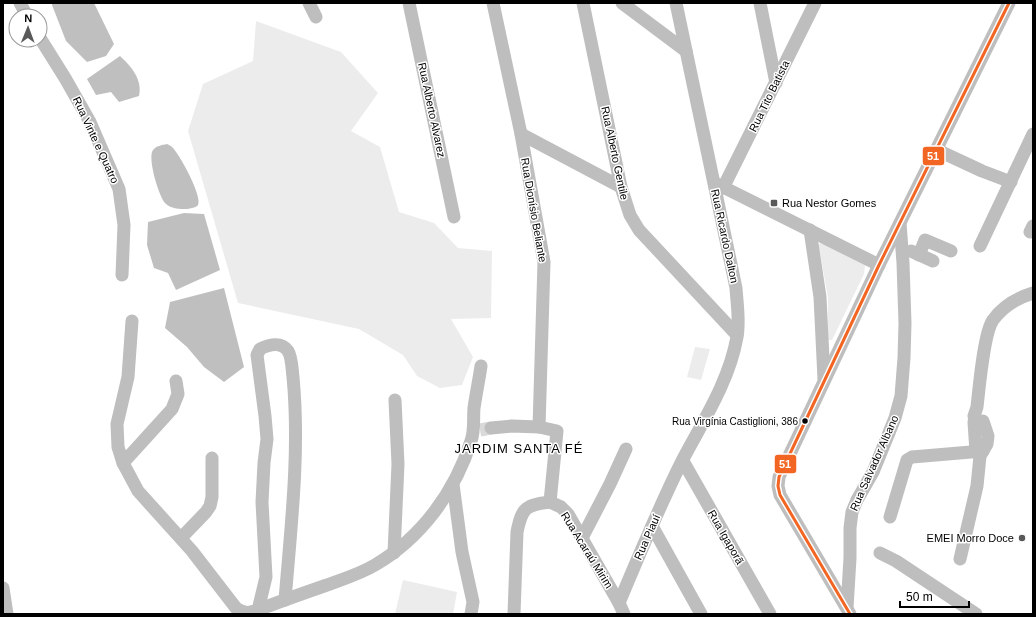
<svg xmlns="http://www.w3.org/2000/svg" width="1036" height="617" viewBox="0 0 1036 617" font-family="Arial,sans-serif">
<rect width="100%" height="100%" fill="#fff"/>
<g fill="#ececec">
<path d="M 256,21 L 341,52 L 378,93 L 351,131 L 380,147 L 399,212 L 434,223 L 458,248 L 492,251 L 491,318 L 451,319 L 473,357 L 462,385 L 440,388 L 417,376 L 403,355 L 359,329 L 238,303 L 188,131 L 203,84 L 253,61 Z"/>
<path d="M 822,243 L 865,265 L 864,274 L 832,340 L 828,340 L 828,298 L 819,247 L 819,244 Z"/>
<path d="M 695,347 L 710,349 L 701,380 L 687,377 Z"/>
<path d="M 403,580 L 457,592 L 453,614 L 395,614 Z"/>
</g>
<g fill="#bfbfbf">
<path d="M 52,3 L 94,3 L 114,44 L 106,56 L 87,62 L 66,41 L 52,5 Z"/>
<path d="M 120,56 C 131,66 143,80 139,96 L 119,102 L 111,92 L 96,95 L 87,79 Z"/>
<path d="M 167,144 C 169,145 171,146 172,147 C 179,153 203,197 198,205 C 196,208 191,208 187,209 C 180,209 172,209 166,204 C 159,198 147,157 153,150 C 156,146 162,145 167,144 Z"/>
<path d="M 184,213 L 204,214 L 220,270 L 176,290 L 168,273 L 154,268 L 147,245 L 148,222 Z"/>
<path d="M 224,288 L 244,367 L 224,382 L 204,367 L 187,347 L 165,328 L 170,302 Z"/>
</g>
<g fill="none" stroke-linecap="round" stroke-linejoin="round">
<path stroke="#d9d9d9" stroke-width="13" stroke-dasharray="13 6" stroke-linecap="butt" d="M 480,430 L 491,428"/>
<g stroke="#bebebe" stroke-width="13">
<path d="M 20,3 L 27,16"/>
<path d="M 309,3 L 316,17"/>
<path d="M 409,3 L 454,217"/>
<path d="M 493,3 L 521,134 L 544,262 L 539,427 L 557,431 L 550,502"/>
<path d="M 583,3 L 621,187 L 630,215 L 639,230 L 737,335"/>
<path d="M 622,3 L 686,51"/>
<path d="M 760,3 L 776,83"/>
<path d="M 40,38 L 65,78 L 90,122 L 119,189 L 124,225 L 122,275"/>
<path d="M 521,134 L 621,187"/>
<path d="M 937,150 L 982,171 L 1011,182"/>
<path d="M 717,184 L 879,265"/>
<path d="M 723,188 L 815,3"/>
<path d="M 810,230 L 820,297 L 824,379"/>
<path d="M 1030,232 L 1033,226"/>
<path d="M 980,246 L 1033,134"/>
<path d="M 911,251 L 933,261"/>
<path d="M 919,255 L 925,240 L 951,251"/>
<path d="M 132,321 L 128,377 L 117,424 L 118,447 L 123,463 L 138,491 L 192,551 L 236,608 C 245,614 249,613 258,610 L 266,577 L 262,502 L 264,463 L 267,439 L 265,416 L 257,355 L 260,349 C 268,345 281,341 288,351 C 292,357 292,370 293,377 C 300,451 291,526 285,600"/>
<path d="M 974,416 L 977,407 C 979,389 984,332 993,320 C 1003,306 1017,298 1033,293"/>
<path d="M 974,422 L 976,452 L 980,456"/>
<path d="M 491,428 L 512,426 L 539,427"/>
<path d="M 683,461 L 770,614"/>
<path d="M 123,463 L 172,409 L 178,394 L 176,381"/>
<path d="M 453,484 L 462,552 L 473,602 L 471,614"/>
<path d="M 550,502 L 561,507 L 568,514 L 619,603 L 624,614"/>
<path d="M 890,517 L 907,460 L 912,457 L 983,451"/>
<path d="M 652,526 L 701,614"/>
<path d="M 181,538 L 206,512 L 210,506 L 212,497 L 212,458"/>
<path d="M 582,538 L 610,484 L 626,449"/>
<path d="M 394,553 L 398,464 L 395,400"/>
<path d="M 880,553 L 896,561 L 976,614"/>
<path d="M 960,559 L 977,486 L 980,456 L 987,444 L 988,436 L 983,421"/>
<path d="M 3,588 L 7,614"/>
<path d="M 619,603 C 639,555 659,507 682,461 C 703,421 729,382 737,337 C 740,321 737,304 736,288 L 676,3"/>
<path d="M 847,608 L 850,558 L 850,528 L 852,512 L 857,500 L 873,472 L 895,418 L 901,396 L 904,358 L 905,323 L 903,263 L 900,223"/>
<path d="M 258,610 C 281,601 304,593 327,585 C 343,579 360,574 375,565 C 421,538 455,492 471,441 C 475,430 473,419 474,408 C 476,394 479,380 481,366"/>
<path d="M 514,614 L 517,532 C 522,507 526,505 550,502"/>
<path d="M 850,614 L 780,495 L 778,486 L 779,477 L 879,265 L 1009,3"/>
</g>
<defs>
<path id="bus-1" d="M 850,614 L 780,495 L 778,486 L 779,477 L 879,265 L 1009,3"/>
</defs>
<use href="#bus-1" stroke="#fff" stroke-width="6"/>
<use href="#bus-1" stroke="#f26522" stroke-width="3"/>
</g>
<g fill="#595959" stroke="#fff" stroke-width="1.5">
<rect x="770" y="199" width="8" height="8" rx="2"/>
<circle cx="1022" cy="538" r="4"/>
</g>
<circle fill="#000" stroke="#fff" stroke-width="1.5" cx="805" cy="421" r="3.5"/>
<g text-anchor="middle" stroke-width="3" stroke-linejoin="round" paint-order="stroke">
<g font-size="10" fill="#000" stroke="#fff" text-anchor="end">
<text x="798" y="425">Rua Virgínia Castiglioni, 386</text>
</g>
<g font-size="11" fill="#000" stroke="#fff">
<text transform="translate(769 96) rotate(-64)" y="4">Rua Tito Batista</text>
<text transform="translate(432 110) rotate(78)" y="4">Rua Alberto Alvarez</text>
<text transform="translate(96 140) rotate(65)" y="4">Rua Vinte e Quatro</text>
<text transform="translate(615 153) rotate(78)" y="4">Rua Alberto Gentile</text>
<text transform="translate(534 210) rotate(80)" y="4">Rua Dionísio Beliante</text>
<text transform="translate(725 236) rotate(78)" y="4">Rua Ricardo Dalton</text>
<text transform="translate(874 463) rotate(-66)" y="4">Rua Salvador Albano</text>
<text transform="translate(647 537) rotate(-66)" y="4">Rua Piauí</text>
<text transform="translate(726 537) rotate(60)" y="4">Rua Igaporã</text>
<text transform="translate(587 550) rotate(58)" y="4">Rua Acaraú Mirim</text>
</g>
<g font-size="11" fill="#000" stroke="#fff" text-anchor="start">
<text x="782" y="207">Rua Nestor Gomes</text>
<text x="1014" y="542" text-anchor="end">EMEI Morro Doce</text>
</g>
<g font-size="13" letter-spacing="1" fill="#000" stroke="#fff">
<text x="519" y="453">JARDIM SANTA FÉ</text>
</g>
</g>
<g stroke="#fff" stroke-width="1.5">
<rect x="922" y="146" width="23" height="20" rx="4" fill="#f26522"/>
<rect x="774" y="454" width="23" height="20" rx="4" fill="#f26522"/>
</g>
<g font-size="11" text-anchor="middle" font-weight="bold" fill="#fff">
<text x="933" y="160">51</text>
<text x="785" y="468">51</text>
</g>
<rect width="1036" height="617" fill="none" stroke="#000000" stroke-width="8"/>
<g transform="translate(28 28) rotate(1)"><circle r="19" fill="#ffffff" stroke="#999999"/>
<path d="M0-3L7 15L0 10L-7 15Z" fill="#595959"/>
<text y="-6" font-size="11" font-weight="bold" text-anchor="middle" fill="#000000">N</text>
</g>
<path d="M900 601v6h69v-6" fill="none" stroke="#000000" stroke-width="2"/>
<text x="906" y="601" font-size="12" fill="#000000" stroke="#ffffff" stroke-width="3" paint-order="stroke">50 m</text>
</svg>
